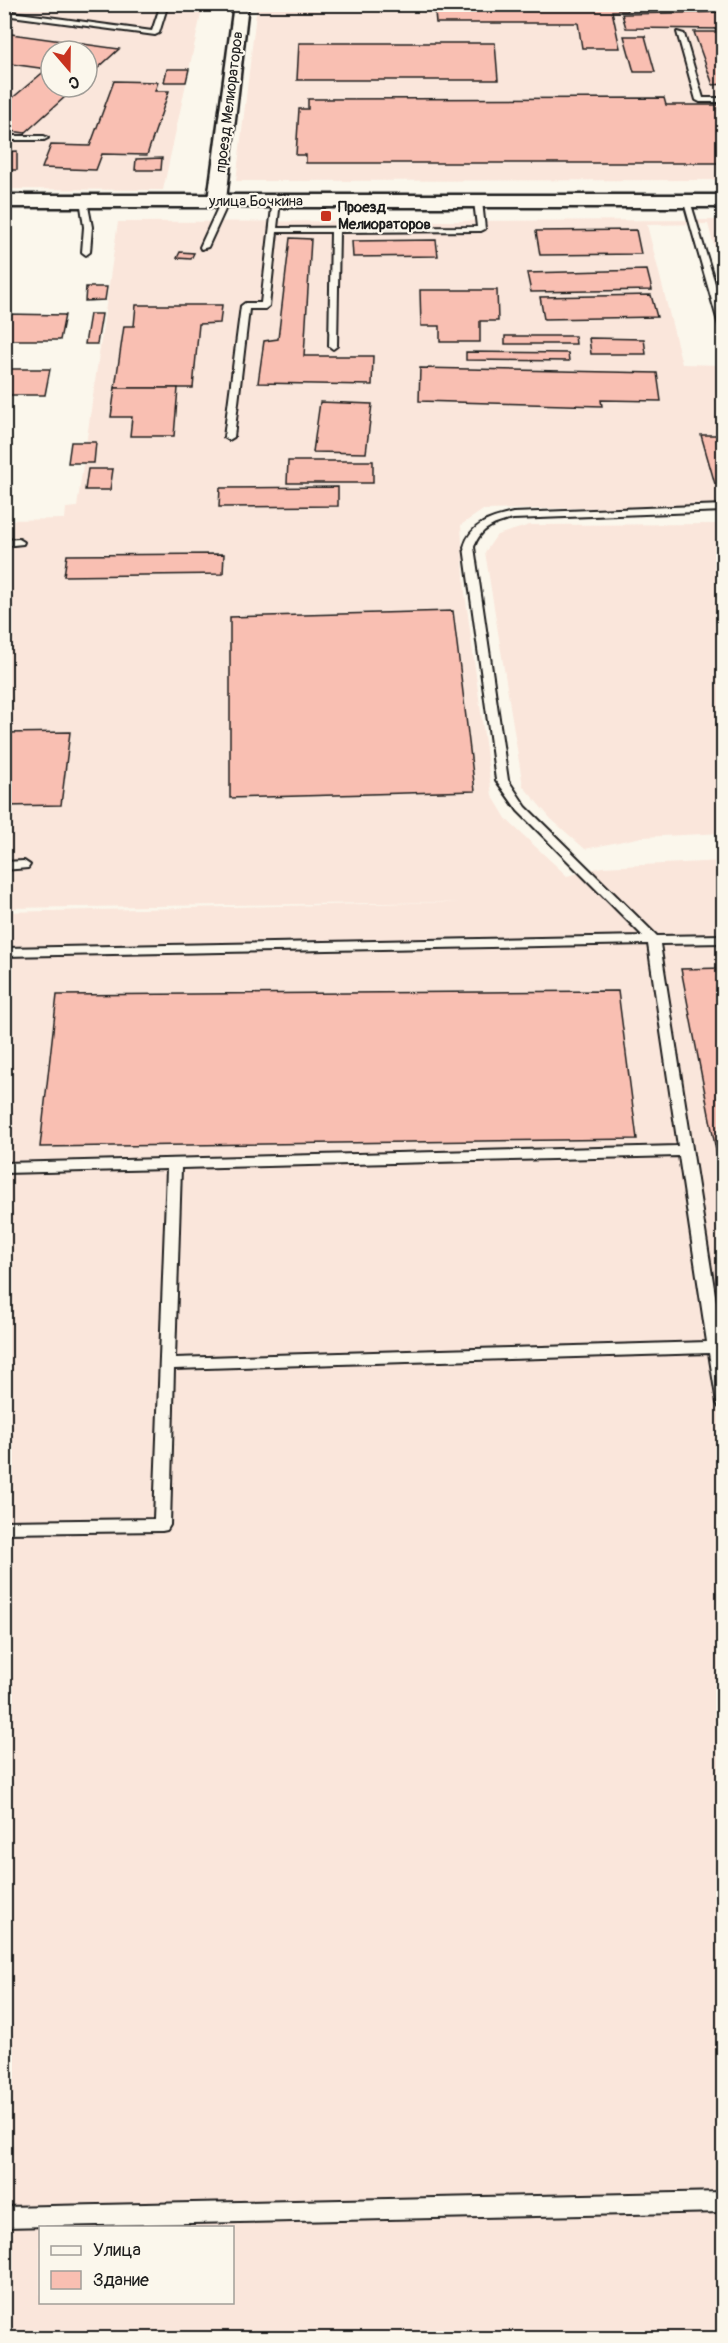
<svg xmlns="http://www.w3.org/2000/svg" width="728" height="2343" viewBox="0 0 728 2343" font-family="Pangolin,sans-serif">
<rect width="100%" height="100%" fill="#fbf7ec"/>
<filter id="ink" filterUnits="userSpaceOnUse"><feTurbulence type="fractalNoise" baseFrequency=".0167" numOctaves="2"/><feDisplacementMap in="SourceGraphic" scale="12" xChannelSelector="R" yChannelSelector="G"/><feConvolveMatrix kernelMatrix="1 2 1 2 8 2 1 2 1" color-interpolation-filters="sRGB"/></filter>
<g filter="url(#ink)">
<g fill="#fae6db" fill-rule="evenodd">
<path d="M 5,5 L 203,5 L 163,190 L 5,189 ZM 51,51 L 87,51 L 87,87 L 51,87 Z"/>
<path d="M 257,5 L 723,5 L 723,180 L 236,181 Z"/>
<path d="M 723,220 L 723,280 L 708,224 L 647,225 L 682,364 L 721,365 L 723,373 L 723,505 L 483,510 L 461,525 L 465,593 L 492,795 L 507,820 L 567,876 L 602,867 L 723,861 L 723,2338 L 5,2338 L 4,912 L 459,902 L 5,908 L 5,520 L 65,519 L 66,508 L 77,507 L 118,222 ZM 40,2228 L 232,2228 L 232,2302 L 40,2302 Z"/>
<path d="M 723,524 L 723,833 L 642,837 L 585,849 L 551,819 L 523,786 L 485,552 L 497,535 L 530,525 Z"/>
</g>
<g fill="#f9bfb2" stroke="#1c1c1c" stroke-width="1.5">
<path d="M 471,4 L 626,4 L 627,11 L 612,11 L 620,48 L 582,48 L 578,23 L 436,23 L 435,12 L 472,12 Z"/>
<path d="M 724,12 L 724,29 L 626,28 L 622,14 Z"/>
<path d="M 715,29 L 724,29 L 724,84 L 713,85 L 694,32 L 717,32 Z"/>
<path d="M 4,33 L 119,49 L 87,78 L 87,51 L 51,51 L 51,87 L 76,87 L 25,133 L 4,130 L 4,105 L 47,69 L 4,63 Z"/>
<path d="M 624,36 L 645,36 L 655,72 L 634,72 Z"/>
<path d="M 299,43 L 495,43 L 498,80 L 297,80 Z"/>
<path d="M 167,69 L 189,69 L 186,82 L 164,82 Z"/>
<path d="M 114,81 L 158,82 L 155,91 L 169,91 L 147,155 L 102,154 L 96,170 L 42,168 L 51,145 L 90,146 Z"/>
<path d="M 664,98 L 666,105 L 724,105 L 724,163 L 306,163 L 306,155 L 296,155 L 299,109 L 308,109 L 308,99 Z"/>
<path d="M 17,151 L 17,170 L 4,170 L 4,152 Z"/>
<path d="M 162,158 L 161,170 L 135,170 L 136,159 Z"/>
<path d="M 636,230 L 641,254 L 540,255 L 536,231 Z"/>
<path d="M 290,238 L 311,239 L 304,356 L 373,356 L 372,385 L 258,383 L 264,341 L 278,339 Z"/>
<path d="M 436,240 L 438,256 L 353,257 L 352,241 Z"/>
<path d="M 180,252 L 194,253 L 191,259 L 177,258 Z"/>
<path d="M 647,270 L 652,290 L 531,292 L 527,273 Z"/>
<path d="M 86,287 L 107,287 L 105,300 L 85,301 Z"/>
<path d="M 420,290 L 497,290 L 498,321 L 480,321 L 480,342 L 440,342 L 440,326 L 421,326 Z"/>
<path d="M 651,295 L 657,317 L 544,319 L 540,297 Z"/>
<path d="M 136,305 L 222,305 L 220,323 L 199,324 L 193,388 L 115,388 L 124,326 L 134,326 Z"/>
<path d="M 4,314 L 65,315 L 60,340 L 4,340 Z"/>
<path d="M 90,314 L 102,314 L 97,344 L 85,344 Z"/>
<path d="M 505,336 L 575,336 L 576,344 L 505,344 Z"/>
<path d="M 589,338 L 644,339 L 646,354 L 591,354 Z"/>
<path d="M 466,352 L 568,353 L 569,361 L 466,360 Z"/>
<path d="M 420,368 L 657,373 L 661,401 L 601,400 L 602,406 L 419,401 Z"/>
<path d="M 4,369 L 50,369 L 45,395 L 4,395 Z"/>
<path d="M 115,388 L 178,388 L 174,436 L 130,436 L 132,417 L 111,417 Z"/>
<path d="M 320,402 L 372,404 L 366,453 L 313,452 Z"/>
<path d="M 701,435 L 724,435 L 724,484 L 715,484 Z"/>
<path d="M 71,442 L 96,442 L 94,463 L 68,463 Z"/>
<path d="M 288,461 L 373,461 L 373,483 L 287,483 Z"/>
<path d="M 88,469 L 113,469 L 110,490 L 85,490 Z"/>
<path d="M 338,487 L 338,506 L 219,507 L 220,488 Z"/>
<path d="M 224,554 L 223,574 L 64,576 L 67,555 Z"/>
<path d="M 453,611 L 475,791 L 230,798 L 230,617 Z"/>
<path d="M 70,732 L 61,805 L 4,806 L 5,733 Z"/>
<path d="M 724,968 L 724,1192 L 681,969 Z"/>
<path d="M 618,991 L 637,1139 L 40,1147 L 57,995 Z"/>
</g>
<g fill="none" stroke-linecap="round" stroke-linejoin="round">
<defs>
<g id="lane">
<path d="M 161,4 L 168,4 L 159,33 L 155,35 L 4,15 L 4,11 L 152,31 Z"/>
<path d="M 677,32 L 684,34 L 703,98 L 724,98 L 724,102 L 700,102 L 696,100 Z"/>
<path d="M 4,136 L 44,136 L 48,138 L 44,140 L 4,140 Z"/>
<path d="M 80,199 L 87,201 L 92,227 L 90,252 L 86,255 L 82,252 L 84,227 Z"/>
<path d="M 222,199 L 229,201 L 208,247 L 201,249 L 200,247 Z"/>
<path d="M 273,199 L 280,201 L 277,228 L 477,227 L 474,201 L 478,199 L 482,201 L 485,229 L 481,231 L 339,232 L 337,346 L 333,349 L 329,346 L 331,232 L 277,232 L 269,306 L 265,309 L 249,309 L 234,437 L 229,440 L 224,437 L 241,306 L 245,303 L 261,303 Z"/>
<path d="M 683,199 L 690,201 L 724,313 L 724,332 L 720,329 Z"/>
<path d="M 724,505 L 724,511 L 513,519 C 495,523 480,528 474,547 L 508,780 L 526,807 L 657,936 L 724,935 L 724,943 L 660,944 L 724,1352 L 724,1409 L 719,1407 L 717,1403 L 709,1353 L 174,1369 L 170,1525 L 167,1530 L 162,1531 L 4,1533 L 4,1521 L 154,1519 L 167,1169 L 4,1173 L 4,1163 L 678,1146 L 648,944 L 4,956 L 4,948 L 643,936 L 518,811 L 496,780 L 464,547 C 471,523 491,518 513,513 ZM 679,1156 L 707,1342 L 175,1358 L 181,1168 Z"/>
<path d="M 19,539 L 24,542 L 23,544 L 4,546 L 4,540 Z"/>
<path d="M 24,861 L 30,865 L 28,868 L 4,870 L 4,862 Z"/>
<path d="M 724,2192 L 724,2212 L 4,2227 L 4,2207 Z"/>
</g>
<path id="street" d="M 234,4 L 248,4 L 226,200 L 217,205 L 208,200 Z"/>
<rect id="secondary" x="4" y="195" width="720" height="12"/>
</defs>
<use href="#lane" stroke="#1c1c1c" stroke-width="4"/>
<use href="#street" stroke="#1c1c1c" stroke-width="5"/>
<use href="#secondary" stroke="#1c1c1c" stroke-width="5"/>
<use href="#lane" fill="#fbf7ec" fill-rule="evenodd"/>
<use href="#street" fill="#fbf7ec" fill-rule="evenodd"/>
<use href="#secondary" fill="#fbf7ec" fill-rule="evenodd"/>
</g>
</g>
<rect fill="#c8321e" stroke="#fbf7ec" stroke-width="2" x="320" y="210" width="12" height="12" rx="3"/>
<g text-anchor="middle" stroke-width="4.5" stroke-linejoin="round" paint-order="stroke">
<g font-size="15" fill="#1c1c1c" stroke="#fbf7ec">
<text transform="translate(229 102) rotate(-83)" y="5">проезд Мелиораторов</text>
<text x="256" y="206">улица Бочкина</text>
</g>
<g font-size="15" font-weight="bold" fill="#1c1c1c" stroke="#fbf7ec" text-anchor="start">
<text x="338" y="212">Проезд<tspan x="338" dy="17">Мелиораторов</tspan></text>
</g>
</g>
<rect width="728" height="2343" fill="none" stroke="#fbf7ec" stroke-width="24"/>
<rect x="12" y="12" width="704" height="2319" fill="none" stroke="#1c1c1c" stroke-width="2" filter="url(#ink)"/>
<rect x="39" y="2226" width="195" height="78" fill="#fbf7ec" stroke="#a29f99" stroke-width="1.5"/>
<rect x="51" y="2246" width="30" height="9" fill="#fbf7ec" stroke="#a29f99" stroke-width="1.5"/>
<text x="93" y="2256" font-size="18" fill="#1c1c1c">Улица</text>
<rect x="51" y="2271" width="30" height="18" fill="#f9bfb2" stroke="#a29f99" stroke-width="1.5"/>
<text x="93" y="2286" font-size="18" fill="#1c1c1c">Здание</text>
<g transform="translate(69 69) rotate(160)"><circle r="28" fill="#fbf7ec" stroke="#a29f99" stroke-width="1.5"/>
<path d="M0-4.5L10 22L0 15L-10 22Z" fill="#c8321e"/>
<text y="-9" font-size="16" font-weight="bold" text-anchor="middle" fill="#1c1c1c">С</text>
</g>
</svg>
